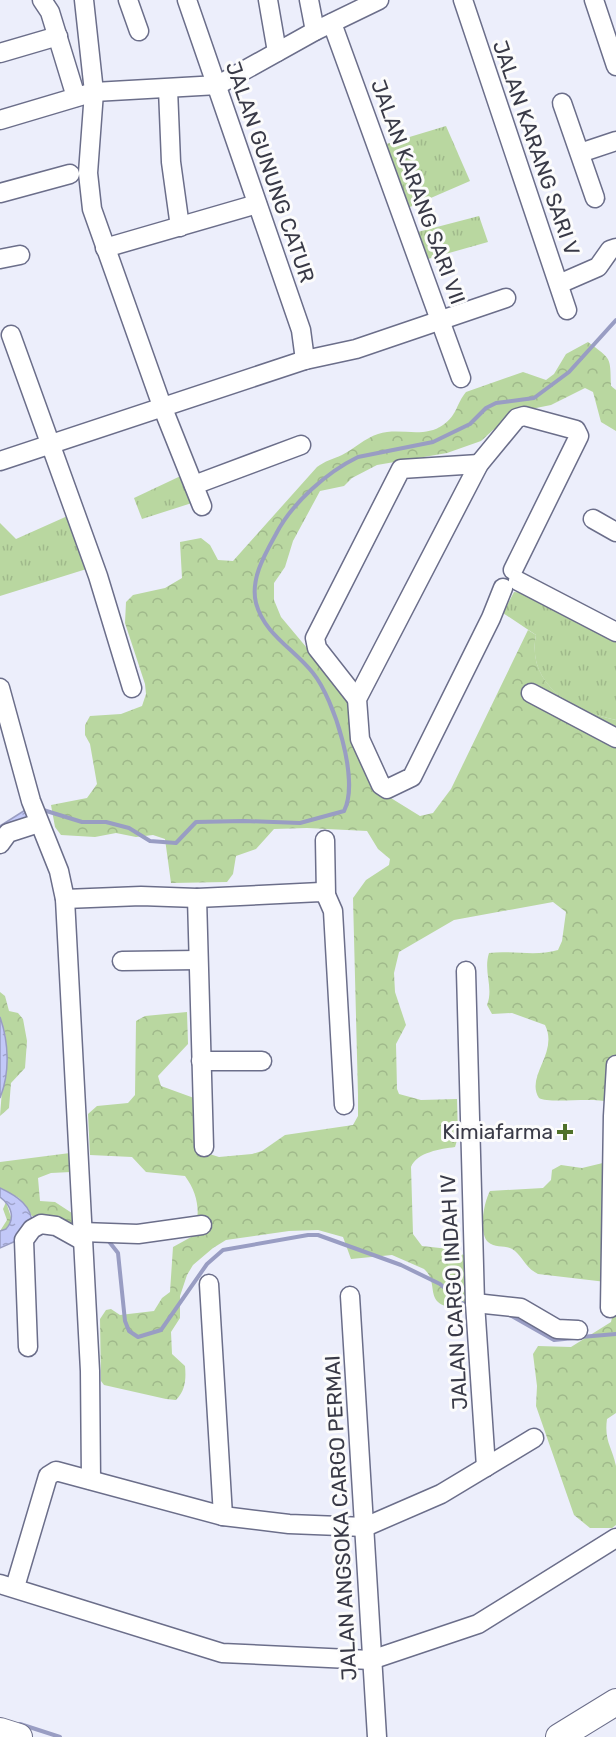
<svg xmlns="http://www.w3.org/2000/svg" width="616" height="1737" viewBox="0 0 616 1737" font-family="Rubik,sans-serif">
<defs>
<pattern id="grass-tufts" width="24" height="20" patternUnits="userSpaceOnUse" patternTransform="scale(1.5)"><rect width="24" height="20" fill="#b9d7a0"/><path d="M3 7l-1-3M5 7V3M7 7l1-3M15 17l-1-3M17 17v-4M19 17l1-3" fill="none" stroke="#a0b98b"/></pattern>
<pattern id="forest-crowns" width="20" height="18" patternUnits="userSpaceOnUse" patternTransform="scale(1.5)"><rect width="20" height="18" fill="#b9d7a0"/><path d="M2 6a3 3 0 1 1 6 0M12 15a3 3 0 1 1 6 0" fill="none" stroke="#a0b98b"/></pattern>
<pattern id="water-ripples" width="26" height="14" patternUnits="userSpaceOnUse" patternTransform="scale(1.5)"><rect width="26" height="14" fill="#c2c8f8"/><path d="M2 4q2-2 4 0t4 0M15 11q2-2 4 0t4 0" fill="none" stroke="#9fa3cb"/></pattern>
</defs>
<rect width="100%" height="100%" fill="#eceefb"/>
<g fill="url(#grass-tufts)">
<path d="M 446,126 L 470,181 L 403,210 L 373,148 Z"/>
<path d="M 479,216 L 488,242 L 417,262 L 410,234 Z"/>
<path d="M 187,473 L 195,502 L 142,519 L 134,498 Z"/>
<path d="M 72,514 L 93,567 L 0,596 L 0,523 L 16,539 Z"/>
<path d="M 514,592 L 526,593 L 616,639 L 616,720 C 573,711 526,685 536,635 L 503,613 Z"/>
</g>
<g fill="url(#forest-crowns)">
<path d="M 588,342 C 612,360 610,356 611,386 L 616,390 L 616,431 L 601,422 L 593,392 L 585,388 L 551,405 L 526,410 L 493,430 L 481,441 L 447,453 L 377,465 L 352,478 L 344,486 L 320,491 L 293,541 L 285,567 L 274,583 L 274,600 L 281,617 L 348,697 L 386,795 L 420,816 L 433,813 L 451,789 L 528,630 L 536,635 C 526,685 574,711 616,720 L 616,1413 L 607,1419 C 604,1441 612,1447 616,1466 C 616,1484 616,1506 616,1525 L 612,1528 L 590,1528 L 574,1515 L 536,1406 L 537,1386 L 533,1354 L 538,1346 L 571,1347 L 611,1322 L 616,1299 L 606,1282 L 538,1274 C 526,1268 524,1259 515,1251 C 507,1244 496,1249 488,1242 C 478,1232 484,1202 490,1191 L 543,1188 L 551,1180 L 552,1170 L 561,1165 L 582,1168 L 607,1162 L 609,1102 C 592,1097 549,1104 539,1098 C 525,1076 559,1053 545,1025 L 512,1013 L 492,1014 L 487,1005 C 494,987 483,972 489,953 C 512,950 535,957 558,950 L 562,941 L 566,912 L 553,902 L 454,920 L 399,952 L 394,973 L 395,992 L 406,1025 L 396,1044 L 397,1089 L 399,1094 L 421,1100 L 457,1099 L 458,1137 L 455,1147 C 441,1149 417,1152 411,1167 L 413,1234 L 422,1246 L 449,1249 L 466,1256 L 467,1301 L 458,1308 C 421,1306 441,1284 424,1269 L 392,1255 L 351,1259 L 343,1237 L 318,1230 L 289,1231 L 226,1240 L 213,1248 L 193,1265 L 187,1275 L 180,1296 L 180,1318 L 171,1332 L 172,1354 L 185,1366 C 186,1378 186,1390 176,1400 L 166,1399 L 104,1385 L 101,1381 L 100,1319 L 106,1310 L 111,1309 L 120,1315 L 154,1311 L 162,1298 L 170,1292 L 173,1247 L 193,1236 C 201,1215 199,1195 185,1176 L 146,1172 L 132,1157 L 90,1155 L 88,1114 L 97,1106 L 128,1103 L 135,1095 L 136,1021 L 145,1016 L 187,1012 L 188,1044 L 158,1076 L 161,1086 L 194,1098 L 194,1142 L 200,1151 L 219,1157 L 252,1154 L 262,1151 L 285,1135 L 353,1125 L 358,1116 L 358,1095 L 353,898 L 366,880 L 389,865 L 390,859 L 378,849 L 367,831 L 307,828 L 274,829 L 256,849 L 236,856 L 233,874 L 227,882 L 171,883 L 165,839 L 153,835 L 136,837 L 116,833 L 95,837 L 61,835 L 55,827 L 51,805 L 87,798 L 97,784 L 90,744 L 85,735 L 85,725 L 90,716 L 121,714 L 142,706 L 146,694 L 145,684 L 125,623 L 126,602 L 133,595 L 165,588 L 182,578 L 180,542 L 201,538 L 210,545 L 218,560 L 233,561 L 317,467 C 325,461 333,459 342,455 C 354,449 365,438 378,434 C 400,427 423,439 443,425 C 458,414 456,404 466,392 L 523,372 L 546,380 L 554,374 L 566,354 Z"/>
<path d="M 0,992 L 5,996 L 9,1011 L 18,1013 L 23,1019 L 27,1041 L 25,1068 L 11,1083 L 9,1108 L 0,1116 L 6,1038 L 0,1017 Z"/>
<path d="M 70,1153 L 71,1172 L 51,1173 L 38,1178 L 40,1201 L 55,1202 L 78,1217 L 76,1225 L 52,1216 L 32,1216 L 19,1198 L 0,1188 L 0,1162 Z"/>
<path d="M 6,1202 L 12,1220 L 6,1229 L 0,1231 L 7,1220 L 3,1209 Z"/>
</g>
<g fill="url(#water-ripples)" stroke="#999dc3" stroke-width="1.5">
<path d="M 30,807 L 34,819 L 0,839 L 0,826 Z"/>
<path d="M 0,1017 C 9,1043 10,1073 0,1098 Z"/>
<path d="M 0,1188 C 17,1196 33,1206 32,1226 L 18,1240 L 0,1248 L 0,1231 L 6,1229 C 16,1218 11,1205 0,1197 Z"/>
</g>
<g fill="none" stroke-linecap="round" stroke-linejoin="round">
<g stroke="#999dc3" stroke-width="4">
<path d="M 40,809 L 82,822 L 106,822 L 129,828 L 150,841 L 176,843 L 196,822 L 244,821 L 300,823 L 344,811 C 360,780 334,699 313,673 C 294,649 264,634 256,603 C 250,579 265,554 276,534 C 292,503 327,472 358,457 L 433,442 L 470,424 L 486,408 L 496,403 L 534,398 L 569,372 L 616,320"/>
<path d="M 107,1239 L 118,1253 L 125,1321 L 129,1331 L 138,1337 L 161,1330 L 207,1264 L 223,1250 L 308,1235 L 318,1235 L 401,1265 L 440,1284 L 467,1307"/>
<path d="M 510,1315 L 554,1340 L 574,1338"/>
<path d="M 581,1337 L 616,1334"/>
<path d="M 20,1724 L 60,1737"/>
</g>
<defs>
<g id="minor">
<path d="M 42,0 L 50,12 L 76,97"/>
<path d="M 84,0 L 94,92 L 88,173 L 92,209 L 162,406 L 202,506"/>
<path d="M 128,0 L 139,31"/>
<path d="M 187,0 L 301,330 L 305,360"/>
<path d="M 268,0 L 277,52"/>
<path d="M 309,0 L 315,31"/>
<path d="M 463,0 L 567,310"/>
<path d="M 594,0 L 616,66"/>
<path d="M 332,23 L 461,378"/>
<path d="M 0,53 L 58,36"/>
<path d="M 168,89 L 171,162 L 180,227"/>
<path d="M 562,103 L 595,198"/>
<path d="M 0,120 L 94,92 L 218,85 L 315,31 L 379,0"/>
<path d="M 580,153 L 616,141"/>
<path d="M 0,193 L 70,174"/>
<path d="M 105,248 L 257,204"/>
<path d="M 0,259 L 20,255"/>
<path d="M 559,284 L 598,267 L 610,250 L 616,248"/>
<path d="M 11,335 L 98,576 L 132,688"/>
<path d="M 0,461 L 305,360 L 356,349 L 506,298"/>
<path d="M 194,485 L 301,445"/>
<path d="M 593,519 L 616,532"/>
<path d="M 518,581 L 616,632"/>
<path d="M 503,588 L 491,618 L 412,777 L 387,789 L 381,785 L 360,739 L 357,699 L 479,464 L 517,418 L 524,416 L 576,430 L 579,436 L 513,570"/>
<path d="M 0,688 L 31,801 L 59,871 L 65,899 L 90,1371 L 91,1480"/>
<path d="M 531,693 L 616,738"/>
<path d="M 357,699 L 317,648 L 315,638 L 401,469 L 479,464"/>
<path d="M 325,840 L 326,895 L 333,911 L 344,1105"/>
<path d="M 0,844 L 8,833 L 39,823"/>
<path d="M 197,898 L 204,1147"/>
<path d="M 65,899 L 141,896 L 197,898 L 321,892 L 326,895"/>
<path d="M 122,961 L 198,960"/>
<path d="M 466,971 L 475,1303 L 486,1467"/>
<path d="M 201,1061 L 262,1061"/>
<path d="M 82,1232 L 138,1234 L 202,1225"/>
<path d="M 209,1284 L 223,1516"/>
<path d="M 350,1296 L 377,1737"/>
<path d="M 475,1303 L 521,1308 L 557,1329 L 578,1330"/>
<path d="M 610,1308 L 613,1116 L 616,1065"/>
<path d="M 28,1347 L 24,1240 L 32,1229 L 41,1224 L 56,1226 L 83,1241"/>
<path d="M 0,1584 L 222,1653 L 371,1660 L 478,1624 L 616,1538"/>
<path d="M 15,1587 L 48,1476 L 56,1471 L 223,1516 L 289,1524 L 365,1527 L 441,1494 L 534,1438"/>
</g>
<g id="highway">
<path d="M 0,1731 L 19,1737"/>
<path d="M 559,1737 L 616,1702"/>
</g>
</defs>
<use href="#minor" stroke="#6b6e8a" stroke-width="21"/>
<use href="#highway" stroke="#6b6e8a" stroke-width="28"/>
<use href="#minor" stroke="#fff" stroke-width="18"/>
<use href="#highway" stroke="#fff" stroke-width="26"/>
</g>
<path fill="#4f7129" stroke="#fcfcfc" stroke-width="2" d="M562 1123h6v6h6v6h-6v6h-6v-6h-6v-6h6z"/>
<g text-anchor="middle" stroke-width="6" stroke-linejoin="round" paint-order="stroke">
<g font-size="21" fill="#393a47" stroke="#fcfcfc">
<text transform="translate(536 148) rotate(71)" y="7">JALAN KARANG SARI V</text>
<text transform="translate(270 172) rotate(71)" y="7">JALAN GUNUNG CATUR</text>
<text transform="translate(418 192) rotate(70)" y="7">JALAN KARANG SARI VII</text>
<text transform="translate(454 1292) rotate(-93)" y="7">JALAN CARGO INDAH IV</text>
<text transform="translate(341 1518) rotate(-93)" y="7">JALAN ANGSOKA CARGO PERMAI</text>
</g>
<g font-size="21" fill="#393a47" stroke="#fcfcfc" text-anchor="end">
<text x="553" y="1139">Kimiafarma</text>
</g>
</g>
</svg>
